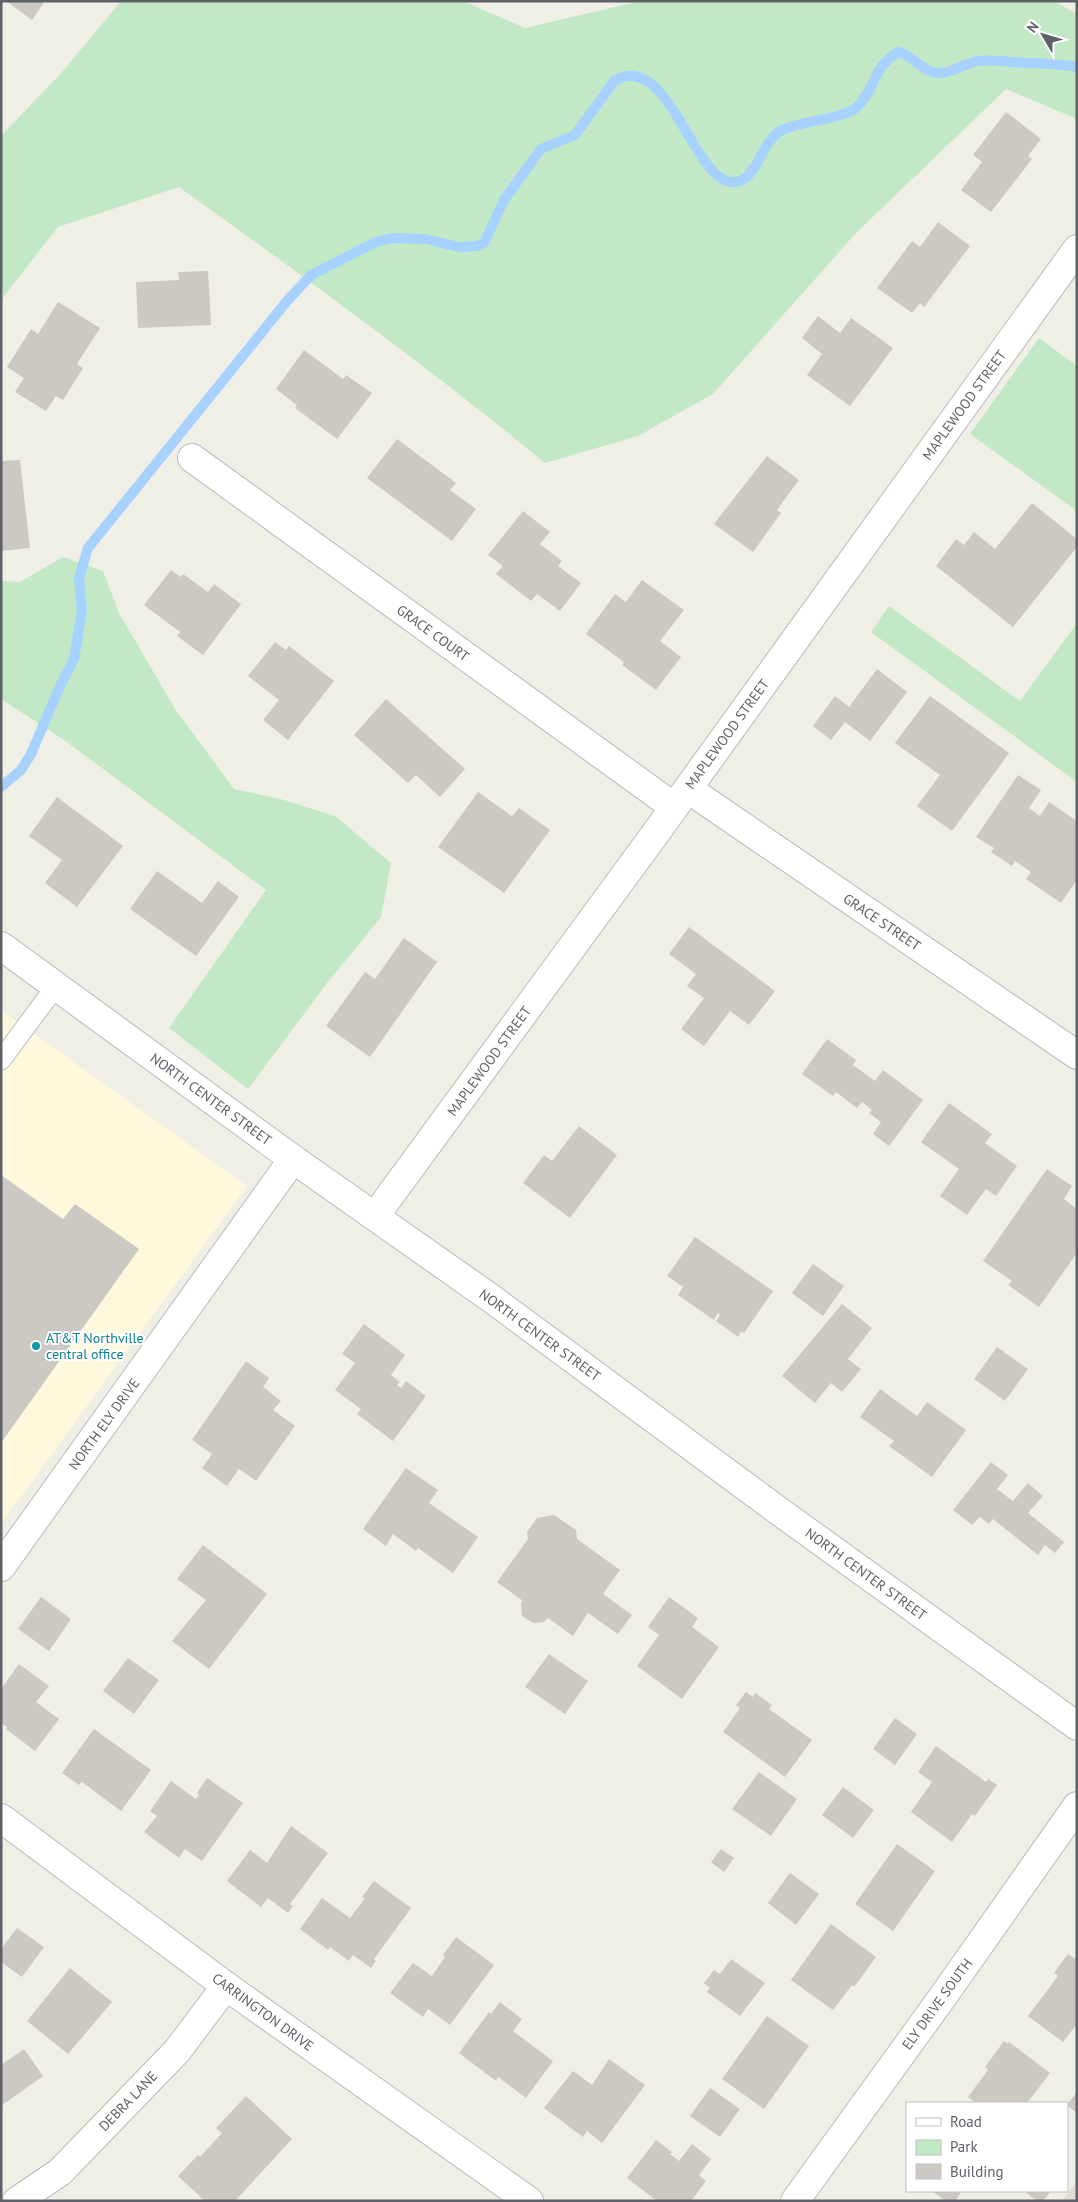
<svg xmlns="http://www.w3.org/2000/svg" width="1078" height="2202" viewBox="0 0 1078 2202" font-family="'PT Sans',sans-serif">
<rect width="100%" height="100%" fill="#f0efe6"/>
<path fill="#fef9dd" d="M 1,1010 L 247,1186 L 1,1524 Z"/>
<path fill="#e0ded4" d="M 1077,2181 L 1077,2201 L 1062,2201 Z"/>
<g fill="#c2e8c6">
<path d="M 121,1 L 463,1 L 525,28 L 641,1 L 1054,1 L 1077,14 L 1077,119 L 1006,89 L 856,233 L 713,394 L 638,436 L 545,463 C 427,366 303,276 179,187 L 58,227 L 1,300 L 1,136 L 64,70 Z"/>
<path d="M 1039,338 L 1077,366 L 1077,511 L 970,434 Z"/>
<path d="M 63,557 L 103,571 L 119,613 L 175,709 L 234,789 L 284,800 L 335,816 L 391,863 L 381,917 L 327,983 L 248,1089 L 169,1028 L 266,890 L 64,740 L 1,699 L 1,581 L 20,582 Z"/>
<path d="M 889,606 L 1020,701 L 1077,623 L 1077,782 L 871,632 Z"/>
</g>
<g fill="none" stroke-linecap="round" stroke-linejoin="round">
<path stroke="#a7d1ff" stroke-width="10" d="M 1,787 L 21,770 L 31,754 L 60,686 L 74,659 L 82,611 L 79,578 L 88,548 L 287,301 L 311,275 L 376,242 L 393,238 L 425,239 L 459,247 L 477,246 L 484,243 L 504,200 L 541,149 L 575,135 L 615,80 C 674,49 696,202 742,180 C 759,171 763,140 782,130 C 800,121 847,119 858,106 C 877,86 871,69 898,52 C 913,55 922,72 938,73 C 951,74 965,63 978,61 C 996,59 1013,63 1031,63 C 1047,64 1061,64 1077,67"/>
</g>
<g fill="#ccc9c3">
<path d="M 6,1 L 45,1 L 32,20 Z"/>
<path d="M 1006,112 L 1041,139 L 1028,156 L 1032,159 L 991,212 L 961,190 L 982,162 L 973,155 Z"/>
<path d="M 938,222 L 970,246 L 924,307 L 920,303 L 912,313 L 877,288 L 912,241 L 920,247 Z"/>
<path d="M 208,271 L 211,325 L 138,328 L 136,282 L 179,280 L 178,272 Z"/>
<path d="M 58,302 L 100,328 L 77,364 L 83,368 L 63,400 L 56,396 L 46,411 L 15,392 L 24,378 L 7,367 L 31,329 L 38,334 Z"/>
<path d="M 818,316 L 840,333 L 851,318 L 893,348 L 850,406 L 807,375 L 822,354 L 802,338 Z"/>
<path d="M 304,350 L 343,379 L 346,375 L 372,393 L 337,439 L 295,408 L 297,405 L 276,389 Z"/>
<path d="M 397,439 L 456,483 L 450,490 L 476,509 L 452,541 L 367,478 Z"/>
<path d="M 767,456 L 799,480 L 777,510 L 781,513 L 753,552 L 714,524 Z"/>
<path d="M 20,460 L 30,548 L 1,551 L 1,461 Z"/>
<path d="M 1032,503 L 1077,539 L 1077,547 L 1013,627 L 936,566 L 956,539 L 964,545 L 974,532 L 995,549 Z"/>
<path d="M 523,511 L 550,532 L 540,544 L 562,561 L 558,566 L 581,583 L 560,611 L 537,594 L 531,601 L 496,574 L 503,566 L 488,555 Z"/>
<path d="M 171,570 L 181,577 L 183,574 L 208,592 L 214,584 L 241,604 L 203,655 L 177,636 L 180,632 L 144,605 Z"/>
<path d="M 642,580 L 684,610 L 660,641 L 681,657 L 656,690 L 622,665 L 624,662 L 586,634 L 615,594 L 626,602 Z"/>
<path d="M 275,642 L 286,650 L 289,646 L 334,681 L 288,740 L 263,720 L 279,700 L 248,676 Z"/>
<path d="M 877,669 L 907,692 L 870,741 L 845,722 L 831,740 L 813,726 L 835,696 L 849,707 Z"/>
<path d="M 930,696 L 1009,753 L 952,831 L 917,806 L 940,775 L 895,743 Z"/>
<path d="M 386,699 L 465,769 L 440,797 L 416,775 L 408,783 L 354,735 Z"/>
<path d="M 1018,775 L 1041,790 L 1029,808 L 1040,816 L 1049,802 L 1077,821 L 1077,880 L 1061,903 L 1026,879 L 1031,872 L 1015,861 L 1012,866 L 991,852 L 994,848 L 976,837 Z"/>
<path d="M 478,792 L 512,816 L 519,808 L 550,830 L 504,893 L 438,847 Z"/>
<path d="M 57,797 L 123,846 L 77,907 L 45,883 L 62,860 L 29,836 Z"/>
<path d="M 157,871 L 202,903 L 218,881 L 239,897 L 196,956 L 130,909 Z"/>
<path d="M 689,927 L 775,991 L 749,1025 L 730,1011 L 704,1046 L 681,1029 L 704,998 L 687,986 L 696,974 L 669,954 Z"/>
<path d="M 404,938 L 437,962 L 370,1057 L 326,1026 L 365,972 L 375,979 Z"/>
<path d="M 827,1039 L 856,1060 L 853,1065 L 875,1081 L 883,1070 L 923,1100 L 889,1146 L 873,1134 L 881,1122 L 869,1113 L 872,1110 L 862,1102 L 857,1108 L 836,1092 L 833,1096 L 802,1074 Z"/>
<path d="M 949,1103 L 992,1134 L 985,1143 L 1017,1166 L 996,1196 L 986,1189 L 967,1215 L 940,1196 L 959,1169 L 921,1142 Z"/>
<path d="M 579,1126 L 617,1155 L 570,1218 L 523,1183 L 544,1155 L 552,1161 Z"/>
<path d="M 1047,1169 L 1072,1186 L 1064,1199 L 1077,1209 L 1077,1253 L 1039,1307 L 1008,1285 L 1012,1281 L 983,1261 Z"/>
<path d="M 1,1175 L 63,1219 L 75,1204 L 139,1249 L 1,1443 Z"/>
<path d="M 695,1237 L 773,1291 L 744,1333 L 741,1332 L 738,1337 L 716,1321 L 720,1315 L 718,1313 L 714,1320 L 678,1295 L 683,1287 L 667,1276 Z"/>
<path d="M 813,1264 L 844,1286 L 823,1316 L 792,1293 Z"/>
<path d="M 842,1304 L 872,1328 L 848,1359 L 861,1369 L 842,1392 L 831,1383 L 815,1403 L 782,1376 Z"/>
<path d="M 364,1324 L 405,1355 L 391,1375 L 400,1382 L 397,1385 L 401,1388 L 406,1381 L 426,1396 L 393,1441 L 357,1414 L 361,1409 L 335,1390 L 355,1363 L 342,1354 Z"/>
<path d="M 997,1347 L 1028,1369 L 1005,1401 L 974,1379 Z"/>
<path d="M 246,1361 L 269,1378 L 263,1387 L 281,1401 L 273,1410 L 295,1426 L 256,1481 L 239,1469 L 227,1486 L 202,1468 L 212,1454 L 192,1440 Z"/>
<path d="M 880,1389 L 917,1416 L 927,1402 L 966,1430 L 932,1477 L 889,1446 L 894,1441 L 860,1417 Z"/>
<path d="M 991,1462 L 1008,1475 L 997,1489 L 1013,1501 L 1028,1483 L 1043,1496 L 1028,1513 L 1064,1542 L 1055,1553 L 1045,1545 L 1038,1555 L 993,1519 L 989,1524 L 980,1517 L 972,1525 L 953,1510 Z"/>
<path d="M 406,1468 L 438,1490 L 429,1503 L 478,1537 L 453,1573 L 418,1548 L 416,1551 L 393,1534 L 386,1546 L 363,1529 Z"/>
<path d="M 554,1515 L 576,1530 L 577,1539 L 620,1570 L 603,1594 L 632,1615 L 618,1634 L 588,1613 L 573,1636 L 548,1618 L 544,1622 L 533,1623 L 522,1616 L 521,1603 L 523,1601 L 497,1582 L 528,1539 L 527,1532 L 537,1518 Z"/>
<path d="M 203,1545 L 267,1594 L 209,1669 L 172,1641 L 206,1600 L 177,1579 Z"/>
<path d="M 41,1597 L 71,1619 L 49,1651 L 18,1629 Z"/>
<path d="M 669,1597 L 698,1618 L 692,1627 L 719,1647 L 682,1699 L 637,1666 L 659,1635 L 648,1627 Z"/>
<path d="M 549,1654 L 588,1681 L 565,1714 L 525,1687 Z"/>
<path d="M 128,1658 L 159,1680 L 134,1714 L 103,1691 Z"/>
<path d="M 19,1664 L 49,1686 L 36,1702 L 59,1719 L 35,1751 L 6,1729 L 7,1727 L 1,1723 L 1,1689 Z"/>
<path d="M 746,1692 L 753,1697 L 755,1693 L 772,1705 L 769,1709 L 812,1740 L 785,1777 L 723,1732 L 740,1708 L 736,1705 Z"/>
<path d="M 895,1718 L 917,1734 L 895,1765 L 873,1749 Z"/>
<path d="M 94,1729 L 151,1770 L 121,1811 L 82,1782 L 79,1785 L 62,1773 Z"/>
<path d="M 936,1746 L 986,1782 L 988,1779 L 997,1785 L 975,1816 L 972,1814 L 952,1842 L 911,1812 L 932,1782 L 918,1772 Z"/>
<path d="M 759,1772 L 797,1799 L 771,1836 L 732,1809 Z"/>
<path d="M 207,1778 L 243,1803 L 202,1861 L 185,1849 L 179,1858 L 144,1832 L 157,1816 L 150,1811 L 171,1781 L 196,1799 L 199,1795 L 197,1793 Z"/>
<path d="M 843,1787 L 874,1810 L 853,1838 L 822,1815 Z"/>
<path d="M 291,1826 L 328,1853 L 290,1904 L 293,1906 L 288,1913 L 268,1898 L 261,1907 L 227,1881 L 250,1850 L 267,1863 Z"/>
<path d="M 897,1844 L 935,1871 L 893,1931 L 855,1904 Z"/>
<path d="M 721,1849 L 734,1858 L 724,1872 L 711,1862 Z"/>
<path d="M 790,1873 L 819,1894 L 796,1925 L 768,1903 Z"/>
<path d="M 374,1881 L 411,1908 L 374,1959 L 376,1961 L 371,1968 L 353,1955 L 349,1961 L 330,1947 L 328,1950 L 300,1929 L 322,1898 L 350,1918 L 365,1898 L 362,1897 Z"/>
<path d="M 831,1924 L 876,1957 L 854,1987 L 852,1985 L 833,2010 L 791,1980 Z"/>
<path d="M 17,1928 L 44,1947 L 22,1977 L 1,1962 L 1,1949 Z"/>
<path d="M 456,1937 L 494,1965 L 450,2025 L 428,2009 L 423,2017 L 390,1993 L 413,1963 L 432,1976 L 445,1957 L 443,1955 Z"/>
<path d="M 1068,1954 L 1077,1960 L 1077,2024 L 1063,2042 L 1028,2016 L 1058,1976 L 1054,1973 Z"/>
<path d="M 731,1959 L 765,1983 L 740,2016 L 707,1992 L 710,1988 L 704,1983 L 714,1970 L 720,1974 Z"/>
<path d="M 70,1968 L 112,2002 L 68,2054 L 27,2021 Z"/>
<path d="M 500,2002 L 522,2019 L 513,2031 L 553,2061 L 526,2098 L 498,2077 L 496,2081 L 459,2053 L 489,2012 L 491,2014 Z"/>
<path d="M 767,2016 L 809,2046 L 764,2109 L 722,2079 Z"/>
<path d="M 1004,2041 L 1007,2044 L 1009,2042 L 1050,2073 L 1027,2103 L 976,2103 L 968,2097 L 988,2070 L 985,2067 Z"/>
<path d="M 24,2049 L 43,2076 L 1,2106 L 1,2065 Z"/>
<path d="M 609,2059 L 645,2085 L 602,2143 L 587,2131 L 583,2137 L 544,2108 L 573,2071 L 592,2085 Z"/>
<path d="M 710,2088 L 740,2109 L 720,2137 L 690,2116 Z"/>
<path d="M 1077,2092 L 1077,2113 L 1067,2105 Z"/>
<path d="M 246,2096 L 292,2139 L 235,2201 L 205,2201 L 178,2176 L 198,2155 L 200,2157 L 222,2133 L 216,2128 Z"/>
<path d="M 656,2140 L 672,2152 L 670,2154 L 679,2161 L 692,2144 L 711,2159 L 699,2175 L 706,2181 L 691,2201 L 657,2201 L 627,2178 Z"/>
<path d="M 932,2191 L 962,2191 L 955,2201 L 946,2201 Z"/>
<path d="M 1024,2191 L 1051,2191 L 1043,2201 L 1037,2201 Z"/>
</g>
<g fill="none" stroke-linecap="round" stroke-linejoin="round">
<defs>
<path id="service" d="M 1,1060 L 56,986"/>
<g id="minor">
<path d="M 192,458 L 674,807"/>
<path d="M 688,789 L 1077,1055"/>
<path d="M 375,1216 L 655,834 L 1077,249"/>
<path d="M 1,1567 L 293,1159"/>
<path d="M 1,1818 L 226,1986 L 529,2201"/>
<path d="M 17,2201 L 60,2172 L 177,2051 L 226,1986"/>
<path d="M 795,2201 L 944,1995 L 1077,1806"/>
</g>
<path id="tertiary" d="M 1,946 L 293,1159 L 492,1299 L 776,1509 L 1077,1726"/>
</defs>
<use href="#service" stroke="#b8bbc0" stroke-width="21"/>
<use href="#minor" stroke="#b8bbc0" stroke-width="30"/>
<use href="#tertiary" stroke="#b8bbc0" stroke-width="30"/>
<use href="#service" stroke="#fff" stroke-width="19"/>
<use href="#minor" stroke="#fff" stroke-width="28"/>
<use href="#tertiary" stroke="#fff" stroke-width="28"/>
</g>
<circle fill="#0f9aa8" stroke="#fff" stroke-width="2" cx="36" cy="1346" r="5"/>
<g text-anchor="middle" stroke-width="4" stroke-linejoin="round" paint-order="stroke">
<g font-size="14" fill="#5e6167" stroke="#fff">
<text transform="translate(964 405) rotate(-54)" y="5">MAPLEWOOD STREET</text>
<text transform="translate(433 633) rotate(36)" y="5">GRACE COURT</text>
<text transform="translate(727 734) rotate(-54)" y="5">MAPLEWOOD STREET</text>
<text transform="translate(882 922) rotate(34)" y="5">GRACE STREET</text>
<text transform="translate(489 1061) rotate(-54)" y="5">MAPLEWOOD STREET</text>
<text transform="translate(211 1099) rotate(36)" y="5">NORTH CENTER STREET</text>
<text transform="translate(540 1335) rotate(36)" y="5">NORTH CENTER STREET</text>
<text transform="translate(104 1424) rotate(-54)" y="5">NORTH ELY DRIVE</text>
<text transform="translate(866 1574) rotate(36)" y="5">NORTH CENTER STREET</text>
<text transform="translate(937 2004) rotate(-54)" y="5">ELY DRIVE SOUTH</text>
<text transform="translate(263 2012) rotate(36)" y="5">CARRINGTON DRIVE</text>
<text transform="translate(128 2101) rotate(-46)" y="5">DEBRA LANE</text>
</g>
<g font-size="14" fill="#0d838f" stroke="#fff" text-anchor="start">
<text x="46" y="1343">AT&amp;T Northville<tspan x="46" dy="16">central office</tspan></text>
</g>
</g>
<rect width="1078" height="2202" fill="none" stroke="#5e6167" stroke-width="5"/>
<rect x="906" y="2102" width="162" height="90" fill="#ffffff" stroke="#bfc0c2"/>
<rect x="916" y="2118" width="25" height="8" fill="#ffffff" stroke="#bfc0c2"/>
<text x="950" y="2127" font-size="15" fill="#5e6167">Road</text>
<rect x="916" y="2140" width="25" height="15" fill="#c2e8c6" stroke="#bfc0c2"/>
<text x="950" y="2152" font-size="15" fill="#5e6167">Park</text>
<rect x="916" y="2164" width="25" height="15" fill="#ccc9c3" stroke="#bfc0c2"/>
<text x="950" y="2177" font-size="15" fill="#5e6167">Building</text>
<g transform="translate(1043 35) rotate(308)" stroke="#ffffff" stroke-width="4" paint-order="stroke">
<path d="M0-4L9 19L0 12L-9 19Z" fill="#5e6167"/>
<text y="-8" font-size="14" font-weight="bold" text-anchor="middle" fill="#5e6167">N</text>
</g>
</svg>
